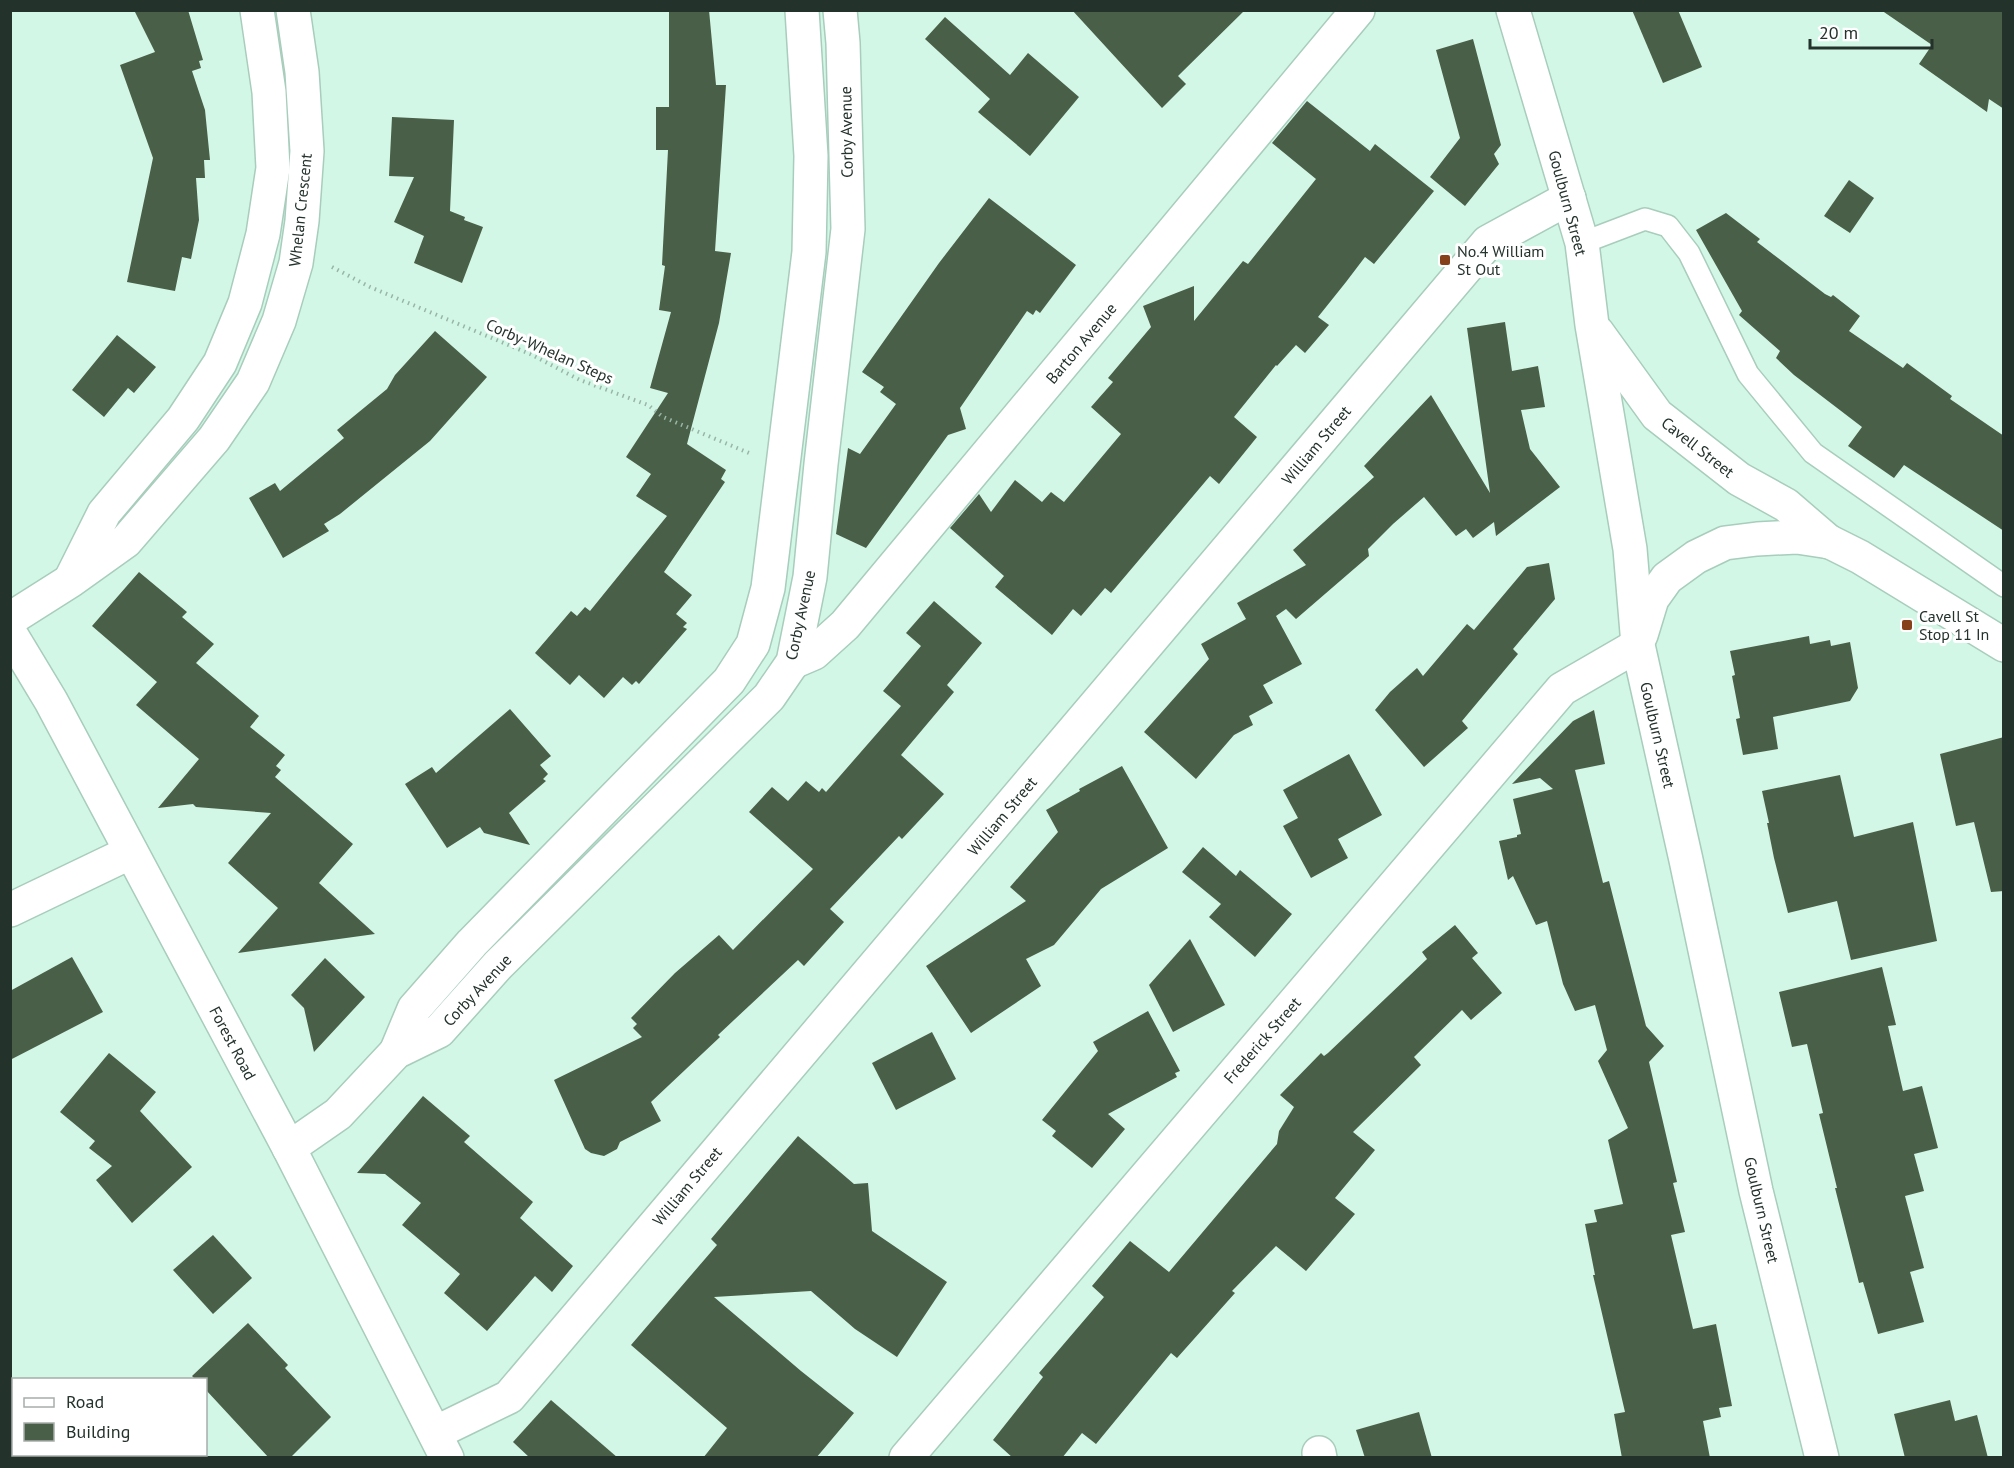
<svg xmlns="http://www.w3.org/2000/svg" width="2014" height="1468" viewBox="0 0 2014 1468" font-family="'PT Sans',sans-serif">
<rect width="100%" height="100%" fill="#d2f7e6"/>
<g fill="#4a5f47">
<path d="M 134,10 L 188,10 L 203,60 L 199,61 L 201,68 L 192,71 L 205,110 L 210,160 L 204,160 L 205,178 L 196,178 L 199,220 L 191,259 L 182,257 L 175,291 L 127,282 L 153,158 L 120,65 L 155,52 Z"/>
<path d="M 669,10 L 709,10 L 716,85 L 726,85 L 715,251 L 731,253 L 719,323 L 687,444 L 726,470 L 721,479 L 725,482 L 664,572 L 692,595 L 676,614 L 687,623 L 683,627 L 687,629 L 639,684 L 636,681 L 632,685 L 623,677 L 604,698 L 579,675 L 570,685 L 535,653 L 571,611 L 577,616 L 585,607 L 590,611 L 667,516 L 636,496 L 651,474 L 626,457 L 668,393 L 650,388 L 671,312 L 659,310 L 665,266 L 662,265 L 668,150 L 656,150 L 656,107 L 669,107 Z"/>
<path d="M 1072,10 L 1245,10 L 1178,76 L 1186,84 L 1162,108 Z"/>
<path d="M 1632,10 L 1678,10 L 1702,67 L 1663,83 Z"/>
<path d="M 1881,10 L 2004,10 L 2004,109 L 1989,99 L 1987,112 L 1919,64 L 1932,45 Z"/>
<path d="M 945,17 L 1010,75 L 1028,53 L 1079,97 L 1030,156 L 978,112 L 990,99 L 925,39 Z"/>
<path d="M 1473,39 L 1501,145 L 1494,154 L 1499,164 L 1465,206 L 1430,177 L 1460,138 L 1436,50 Z"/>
<path d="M 1307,101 L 1370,151 L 1375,144 L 1434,191 L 1374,264 L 1365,257 L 1346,282 L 1318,317 L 1329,325 L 1305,353 L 1296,345 L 1277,366 L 1276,365 L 1234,417 L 1257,437 L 1219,484 L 1210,476 L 1111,593 L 1105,588 L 1081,616 L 1073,609 L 1052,635 L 995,587 L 1004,576 L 950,528 L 979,494 L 991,512 L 1015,480 L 1042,502 L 1051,492 L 1064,502 L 1121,434 L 1091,407 L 1113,382 L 1108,378 L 1151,327 L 1143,306 L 1194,286 L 1194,321 L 1243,261 L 1248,264 L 1316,179 L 1272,143 Z"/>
<path d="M 392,117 L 454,120 L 450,211 L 465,217 L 464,220 L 483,227 L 462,283 L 414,263 L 424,236 L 394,222 L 414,177 L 389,176 Z"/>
<path d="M 1849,180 L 1874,198 L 1850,233 L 1824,216 Z"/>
<path d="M 989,198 L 1076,265 L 1040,313 L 1036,310 L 1033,315 L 1027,311 L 960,408 L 966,429 L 948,435 L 866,548 L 836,534 L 848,448 L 860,454 L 896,404 L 880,392 L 884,387 L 862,372 L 939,263 Z"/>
<path d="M 1726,213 L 1760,239 L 1757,242 L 1825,294 L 1831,297 L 1833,295 L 1860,316 L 1849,331 L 1903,368 L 1907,363 L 1952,396 L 1950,399 L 2004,436 L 2004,531 L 1904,465 L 1894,478 L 1848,446 L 1862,427 L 1794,375 L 1776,358 L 1780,351 L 1739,315 L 1742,311 L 1696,230 Z"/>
<path d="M 1505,322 L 1512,371 L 1538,366 L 1545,407 L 1521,410 L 1530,449 L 1560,487 L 1496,536 L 1494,522 L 1473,538 L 1466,529 L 1456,536 L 1424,497 L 1393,524 L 1368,549 L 1369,556 L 1296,619 L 1286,609 L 1276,616 L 1302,664 L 1263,685 L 1273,703 L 1249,716 L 1253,725 L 1234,735 L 1196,779 L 1144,732 L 1209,659 L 1201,644 L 1246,619 L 1237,603 L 1306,565 L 1293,550 L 1374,477 L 1364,466 L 1431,395 L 1490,493 L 1467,328 Z"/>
<path d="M 435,331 L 487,377 L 430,441 L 340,514 L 324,524 L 329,531 L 283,558 L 249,498 L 275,483 L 280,491 L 344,438 L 337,430 L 387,389 L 395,375 Z"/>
<path d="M 117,335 L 156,367 L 134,393 L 128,388 L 104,417 L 72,390 Z"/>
<path d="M 1549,563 L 1555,599 L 1513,649 L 1518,654 L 1462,721 L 1468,728 L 1424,767 L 1375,710 L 1390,692 L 1417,668 L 1423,676 L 1467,624 L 1474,630 L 1527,567 Z"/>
<path d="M 139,572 L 187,612 L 182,617 L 214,644 L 196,663 L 259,716 L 250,727 L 285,755 L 276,766 L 281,770 L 275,777 L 353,844 L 319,883 L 375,934 L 238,953 L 278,908 L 228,863 L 271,813 L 196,807 L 193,804 L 158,808 L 199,759 L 136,705 L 157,682 L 92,626 Z"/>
<path d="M 934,601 L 982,643 L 947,685 L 954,692 L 901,755 L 944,794 L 902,839 L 899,836 L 830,909 L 844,922 L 804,966 L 798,960 L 718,1035 L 720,1037 L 651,1102 L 661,1121 L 620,1142 L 617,1149 L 604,1156 L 591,1153 L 585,1149 L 554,1080 L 642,1037 L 633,1028 L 637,1024 L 631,1018 L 675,973 L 719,935 L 733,950 L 813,869 L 749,812 L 772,787 L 788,801 L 806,781 L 819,792 L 822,788 L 826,792 L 901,706 L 883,691 L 921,646 L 906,633 Z"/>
<path d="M 1809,636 L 1810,644 L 1830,640 L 1831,646 L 1850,642 L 1858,688 L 1850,701 L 1773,717 L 1778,749 L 1743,755 L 1736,719 L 1740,718 L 1732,676 L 1735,675 L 1730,651 Z"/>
<path d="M 510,709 L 551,756 L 540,765 L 548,774 L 543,779 L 546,781 L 509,813 L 530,845 L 484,833 L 480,827 L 447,848 L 405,784 L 432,767 L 436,773 Z"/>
<path d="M 1594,710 L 1605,764 L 1575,770 L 1603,883 L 1609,881 L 1646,1026 L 1664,1046 L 1649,1062 L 1677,1182 L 1673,1183 L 1685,1232 L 1671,1235 L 1693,1329 L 1716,1324 L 1732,1406 L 1719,1408 L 1721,1417 L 1703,1421 L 1710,1458 L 1622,1458 L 1614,1414 L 1625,1412 L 1593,1275 L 1595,1275 L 1585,1224 L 1597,1222 L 1594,1210 L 1623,1204 L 1608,1140 L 1628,1128 L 1598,1061 L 1607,1050 L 1595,1005 L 1575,1011 L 1563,984 L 1547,921 L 1536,925 L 1513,876 L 1508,880 L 1499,841 L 1517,837 L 1517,835 L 1521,834 L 1513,799 L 1553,789 L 1540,778 L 1512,784 L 1573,721 Z"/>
<path d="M 2004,737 L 2004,891 L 1991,892 L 1974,822 L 1956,826 L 1940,754 Z"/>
<path d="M 1349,754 L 1382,815 L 1338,839 L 1348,858 L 1311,878 L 1283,826 L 1298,818 L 1283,790 Z"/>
<path d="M 1122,766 L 1168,848 L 1101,889 L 1054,945 L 1026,959 L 1041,986 L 971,1033 L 926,966 L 1026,901 L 1010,887 L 1058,832 L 1046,810 L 1080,791 L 1079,789 Z"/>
<path d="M 1840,775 L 1854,837 L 1913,822 L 1937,941 L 1851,960 L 1837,901 L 1788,913 L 1774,858 L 1767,823 L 1769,823 L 1762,791 Z"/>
<path d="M 1203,847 L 1236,876 L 1240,870 L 1292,914 L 1255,957 L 1209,917 L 1221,904 L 1182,872 Z"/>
<path d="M 1455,925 L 1478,953 L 1472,958 L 1502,993 L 1471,1020 L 1462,1010 L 1414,1057 L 1421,1065 L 1353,1132 L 1375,1150 L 1335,1198 L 1355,1214 L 1306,1271 L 1276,1246 L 1232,1291 L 1235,1293 L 1177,1358 L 1171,1353 L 1096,1444 L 1082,1433 L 1062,1458 L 1013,1458 L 993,1440 L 1043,1377 L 1039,1373 L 1104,1297 L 1092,1286 L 1130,1241 L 1169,1272 L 1277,1144 L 1279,1131 L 1294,1107 L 1280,1095 L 1321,1053 L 1324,1056 L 1328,1053 L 1427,959 L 1422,952 Z"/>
<path d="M 1190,939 L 1225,1005 L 1173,1032 L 1149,985 Z"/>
<path d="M 72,957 L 103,1012 L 10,1060 L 10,991 Z"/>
<path d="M 325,958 L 365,997 L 314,1052 L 304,1008 L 291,995 Z"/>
<path d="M 1882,967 L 1896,1025 L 1888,1026 L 1903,1091 L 1922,1086 L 1938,1148 L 1914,1154 L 1924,1191 L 1905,1196 L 1924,1268 L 1910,1272 L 1924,1322 L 1878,1334 L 1863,1282 L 1859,1283 L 1835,1188 L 1837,1188 L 1819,1114 L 1823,1113 L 1807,1044 L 1792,1047 L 1779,992 Z"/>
<path d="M 1148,1011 L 1180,1071 L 1175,1073 L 1177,1077 L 1108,1114 L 1125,1129 L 1092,1168 L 1052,1136 L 1056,1131 L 1042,1120 L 1098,1051 L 1093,1042 Z"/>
<path d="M 932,1032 L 956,1079 L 896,1110 L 872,1063 Z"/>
<path d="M 109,1053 L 156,1092 L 140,1111 L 192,1167 L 132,1223 L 96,1180 L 112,1166 L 89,1148 L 95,1141 L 60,1112 Z"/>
<path d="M 423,1096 L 470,1136 L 464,1142 L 533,1202 L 520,1218 L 573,1266 L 552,1292 L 535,1276 L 487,1331 L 444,1293 L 460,1274 L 402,1225 L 421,1203 L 385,1174 L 357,1173 Z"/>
<path d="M 798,1136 L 854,1184 L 868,1183 L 872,1231 L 947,1282 L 897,1357 L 855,1329 L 811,1291 L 714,1297 L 801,1371 L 854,1413 L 816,1458 L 703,1458 L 727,1428 L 631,1345 L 717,1245 L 711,1239 Z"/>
<path d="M 213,1235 L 252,1278 L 213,1314 L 173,1270 Z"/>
<path d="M 248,1323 L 288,1365 L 285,1368 L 331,1417 L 290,1458 L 269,1458 L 206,1390 L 206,1380 L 196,1380 L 192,1376 Z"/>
<path d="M 551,1400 L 618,1458 L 530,1458 L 513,1442 Z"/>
<path d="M 1950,1400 L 1955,1421 L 1977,1415 L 1988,1458 L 1905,1458 L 1894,1414 Z"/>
<path d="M 1419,1412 L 1432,1458 L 1365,1458 L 1356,1430 Z"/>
</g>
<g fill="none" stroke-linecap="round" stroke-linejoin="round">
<defs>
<path id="service" d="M 1582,243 L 1645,219 L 1668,226 L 1689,253 L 1748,374 L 1813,453 L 2004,586"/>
<g id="minor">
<path d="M 1513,10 L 1582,243 L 1592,325 L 1630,549 L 1638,645 L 1686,860 L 1756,1191 L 1822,1458"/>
<path d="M 1597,332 L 1657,415 L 1739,479 L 1786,505 L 1829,542"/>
<path d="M 72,577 L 104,513 L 183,419 L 220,363 L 245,303 L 263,234 L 273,168 L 269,92 L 257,10"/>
<path d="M 10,619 L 70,581 L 126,541 L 214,439 L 253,382 L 279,321 L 296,263 L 302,221 L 307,151 L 302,72 L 293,10"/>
<path d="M 10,633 L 51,701 L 289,1148 L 447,1458"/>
<path d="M 1641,635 L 1652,599 L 1667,578 L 1696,557 L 1725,543 L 1757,539 L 1797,537 L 1830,542 L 1860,557 L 2004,645"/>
<path d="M 793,662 L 814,653 L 845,625 L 1358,10"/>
<path d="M 10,910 L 131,852"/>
<path d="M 396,1052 L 414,1009 L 472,943 L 729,681 L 753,644 L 768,588 L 809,252 L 811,156 L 802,10"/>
<path d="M 289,1148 L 338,1114 L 396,1052 L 439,1031 L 498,965 L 769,697 L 793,662 L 810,577 L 821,464 L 848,229 L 843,43 L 840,10"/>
<path d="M 435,1433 L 509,1397 L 1488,242 L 1569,198"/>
<path d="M 1319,1453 L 1320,1458"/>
<path d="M 906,1458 L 1562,689 L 1638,645"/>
</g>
</defs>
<use href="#service" stroke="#a8cdbc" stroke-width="24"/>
<use href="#minor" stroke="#a8cdbc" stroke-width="36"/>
<path stroke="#98b6a8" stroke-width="4" stroke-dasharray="1.5 4.5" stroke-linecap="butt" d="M 332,267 L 370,287 L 530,354 L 580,380 L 648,405 L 663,417 L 749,453"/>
<use href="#service" stroke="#fff" stroke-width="21"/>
<use href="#minor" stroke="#fff" stroke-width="33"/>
</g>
<g fill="#86411a" stroke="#fff" stroke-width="2">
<rect x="1439" y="254" width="12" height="12" rx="3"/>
<rect x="1901" y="619" width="12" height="12" rx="3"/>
</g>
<g text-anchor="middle" stroke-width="6" stroke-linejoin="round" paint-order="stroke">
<g font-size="16" fill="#24322c" stroke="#fff">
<text transform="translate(846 132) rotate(-91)" y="6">Corby Avenue</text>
<text transform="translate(1568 203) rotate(75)" y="6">Goulburn Street</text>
<text transform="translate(300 210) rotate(-84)" y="6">Whelan Crescent</text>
<text transform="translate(1081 343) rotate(-50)" y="6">Barton Avenue</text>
<text transform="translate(550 351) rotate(24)" y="6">Corby-Whelan Steps</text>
<text transform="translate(1316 445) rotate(-50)" y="6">William Street</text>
<text transform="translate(1698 447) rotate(38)" y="6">Cavell Street</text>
<text transform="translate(800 615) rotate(-78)" y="6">Corby Avenue</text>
<text transform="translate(1658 735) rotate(77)" y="6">Goulburn Street</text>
<text transform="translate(1002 816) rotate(-50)" y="6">William Street</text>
<text transform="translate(477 990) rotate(-47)" y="6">Corby Avenue</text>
<text transform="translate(1262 1040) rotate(-49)" y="6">Frederick Street</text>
<text transform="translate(233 1043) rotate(62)" y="6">Forest Road</text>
<text transform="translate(687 1186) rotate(-50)" y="6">William Street</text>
<text transform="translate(1762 1210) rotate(77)" y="6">Goulburn Street</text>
</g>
<g font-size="16" fill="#24322c" stroke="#fff" text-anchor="start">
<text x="1457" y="257">No.4 William<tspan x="1457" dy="18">St Out</tspan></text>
<text x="1919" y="622">Cavell St<tspan x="1919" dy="18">Stop 11 In</tspan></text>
</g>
</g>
<rect width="2014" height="1468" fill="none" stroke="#24322c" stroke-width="24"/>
<rect x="12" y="1378" width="195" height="78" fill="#ffffff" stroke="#a7adab" stroke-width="1.5"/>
<rect x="24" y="1398" width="30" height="9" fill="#ffffff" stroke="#a7adab" stroke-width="1.5"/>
<text x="66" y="1408" font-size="18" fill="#24322c">Road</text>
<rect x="24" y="1423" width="30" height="18" fill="#4a5f47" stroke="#a7adab" stroke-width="1.5"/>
<text x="66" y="1438" font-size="18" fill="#24322c">Building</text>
<path d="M1810 39v9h122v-9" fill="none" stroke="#24322c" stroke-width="3"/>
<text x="1819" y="39" font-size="18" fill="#24322c" stroke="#ffffff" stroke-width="4.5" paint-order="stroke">20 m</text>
</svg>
